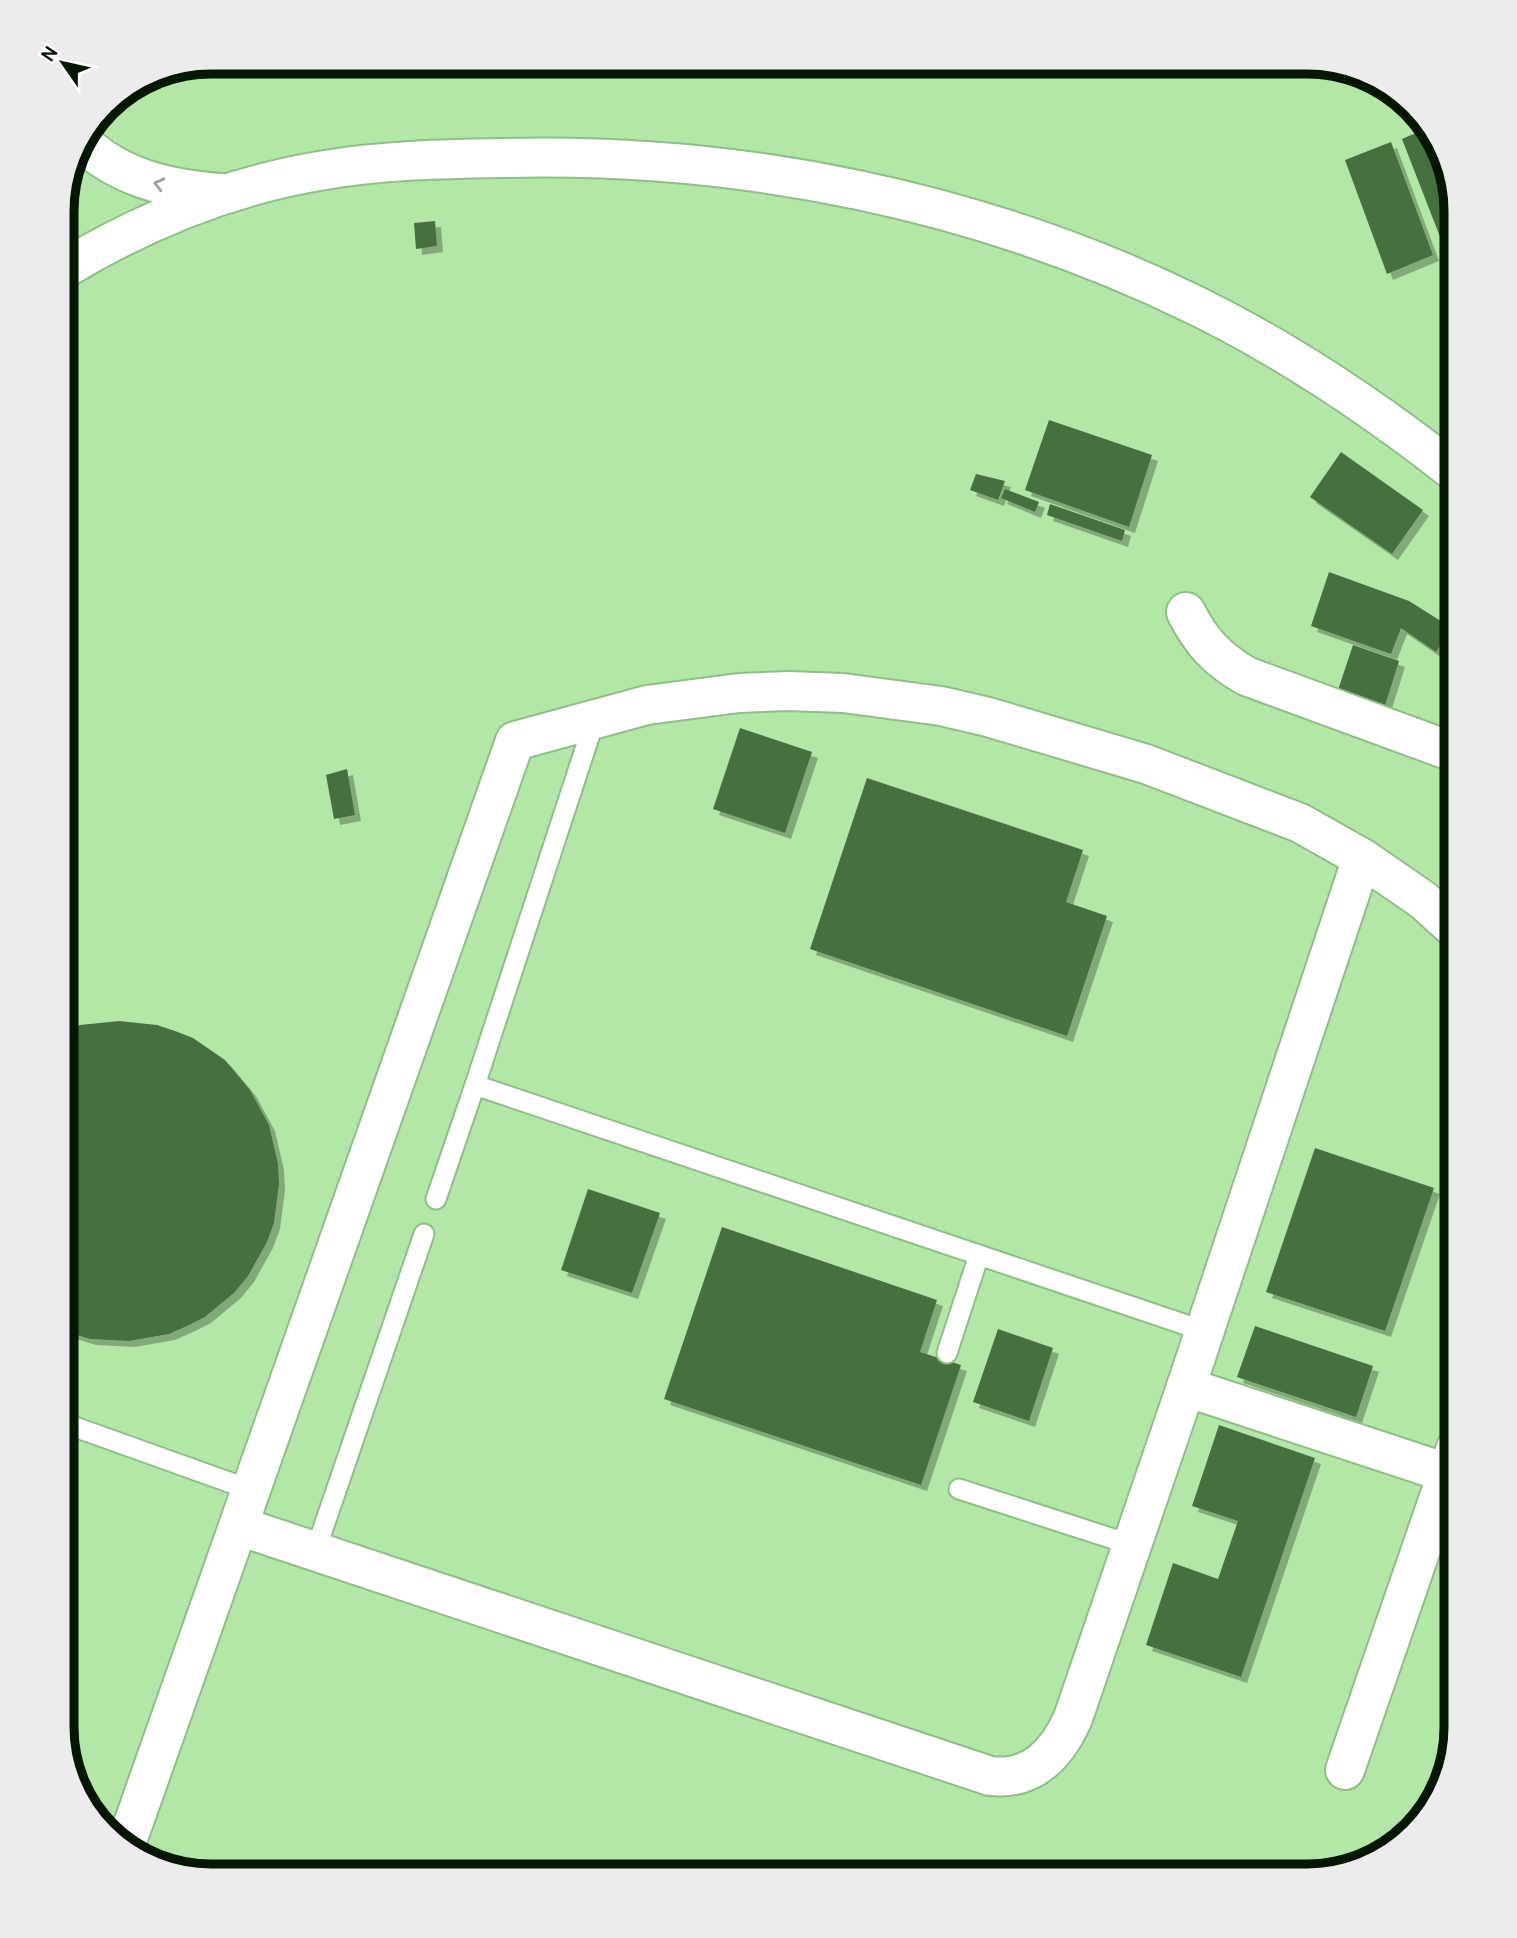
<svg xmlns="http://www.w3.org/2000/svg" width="1517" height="1938" viewBox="0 0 1517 1938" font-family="Cabin,sans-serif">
<defs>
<filter id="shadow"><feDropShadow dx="6" dy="6" stdDeviation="0" flood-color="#0004"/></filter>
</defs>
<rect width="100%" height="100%" fill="#c1f1b7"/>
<path fill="#b2e7a7" d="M 211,61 L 1316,62 L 1381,81 L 1431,128 L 1456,211 L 1456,1728 L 1436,1802 L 1389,1852 L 1307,1877 L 210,1877 L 136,1857 L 86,1810 L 61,1728 L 62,200 L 76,145 L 112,99 L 154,72 Z"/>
<g fill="#476f3f" filter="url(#shadow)">
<path d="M 1430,127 L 1456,210 L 1456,278 L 1402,139 Z"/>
<path d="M 1391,142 L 1433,255 L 1387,274 L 1345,160 Z"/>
<path d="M 435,221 L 437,246 L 416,249 L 414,223 Z"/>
<path d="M 1049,420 L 1152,455 L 1129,527 L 1025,490 Z"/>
<path d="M 1341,452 L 1423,510 L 1392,554 L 1310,497 Z"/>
<path d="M 976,474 L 1005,481 L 998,500 L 970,490 Z"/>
<path d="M 1005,489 L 1039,502 L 1035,512 L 1001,498 Z"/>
<path d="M 1050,504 L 1125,530 L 1122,541 L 1047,515 Z"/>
<path d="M 1329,572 L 1409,601 L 1452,628 L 1436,652 L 1401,628 L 1391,654 L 1311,626 Z"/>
<path d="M 1353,645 L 1399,661 L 1383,712 L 1336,696 Z"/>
<path d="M 740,728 L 812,752 L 785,833 L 713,809 Z"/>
<path d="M 347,769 L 355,815 L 334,819 L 326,775 Z"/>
<path d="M 867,778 L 1083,850 L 1066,902 L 1107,916 L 1067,1036 L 810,949 Z"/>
<path d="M 119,1021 L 157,1025 L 175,1031 L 193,1038 L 225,1060 L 250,1090 L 269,1125 L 278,1164 L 279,1184 L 274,1223 L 267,1242 L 248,1276 L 235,1292 L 205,1317 L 187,1326 L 169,1334 L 129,1341 L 90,1339 L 61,1330 L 61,1031 L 80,1025 Z"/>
<path d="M 1315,1148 L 1434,1188 L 1385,1331 L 1266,1292 Z"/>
<path d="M 588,1189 L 660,1213 L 632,1293 L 561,1270 Z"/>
<path d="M 722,1227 L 937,1300 L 920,1352 L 961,1365 L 921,1485 L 664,1399 Z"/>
<path d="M 1255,1326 L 1373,1366 L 1356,1417 L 1237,1377 Z"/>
<path d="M 998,1329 L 1053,1348 L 1029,1421 L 973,1402 Z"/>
<path d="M 1219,1425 L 1315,1458 L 1241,1677 L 1146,1645 L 1173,1563 L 1218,1579 L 1238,1521 L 1192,1506 Z"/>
</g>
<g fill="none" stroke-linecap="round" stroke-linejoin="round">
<defs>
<g id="service">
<path d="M 595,719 L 475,1085 L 1204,1331"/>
<path d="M 436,1199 L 475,1085"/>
<path d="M 947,1353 L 979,1255"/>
<path d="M 61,1422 L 251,1490"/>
<path d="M 959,1489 L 1132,1545"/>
<path d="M 315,1552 L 424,1234"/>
</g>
<g id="minor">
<path d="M 80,140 C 118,178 169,189 220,193"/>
<path d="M 62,270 C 143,221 231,185 325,170 C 384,160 444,159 504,158 C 743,152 984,201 1199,307 C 1290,352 1376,410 1456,473"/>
<path d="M 1186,612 C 1201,642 1217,659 1246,676 L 1456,753"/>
<path d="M 1186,1387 L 1447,1473"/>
<path d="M 239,1526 L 990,1776 C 1032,1781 1057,1754 1073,1718 L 1186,1387 L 1362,858"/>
<path d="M 1345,1770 L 1456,1448"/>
<path d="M 125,1847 L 515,741 L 647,705 L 739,693 L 788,691 L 843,693 L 941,706 L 988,717 L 1146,764 L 1300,823 L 1362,858 L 1423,900 L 1456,930"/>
</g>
</defs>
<use href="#service" stroke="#90be87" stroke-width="23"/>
<use href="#minor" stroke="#90be87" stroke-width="42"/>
<use href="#service" stroke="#fff" stroke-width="19"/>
<use href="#minor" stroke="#fff" stroke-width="38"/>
</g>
<defs><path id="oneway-chevron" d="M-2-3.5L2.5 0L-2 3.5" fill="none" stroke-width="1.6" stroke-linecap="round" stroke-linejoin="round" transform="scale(1.75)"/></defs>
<use stroke="#9ba29a" href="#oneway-chevron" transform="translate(159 184) rotate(-166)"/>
<path d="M0 0H1517V1938H0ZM211 74H1307A137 137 0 0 1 1444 211V1727A137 137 0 0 1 1307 1864H211A137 137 0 0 1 74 1727V211A137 137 0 0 1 211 74Z" fill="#ebeceb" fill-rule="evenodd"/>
<path fill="none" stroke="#051603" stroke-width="9" d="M211 74H1307A137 137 0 0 1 1444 211V1727A137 137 0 0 1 1307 1864H211A137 137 0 0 1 74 1727V211A137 137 0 0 1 211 74Z"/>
<g transform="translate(63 63) rotate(304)" stroke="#ffffff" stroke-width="5" paint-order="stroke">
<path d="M0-5L12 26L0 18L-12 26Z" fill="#051603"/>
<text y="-10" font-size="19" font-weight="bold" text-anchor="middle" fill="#051603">N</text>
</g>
</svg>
